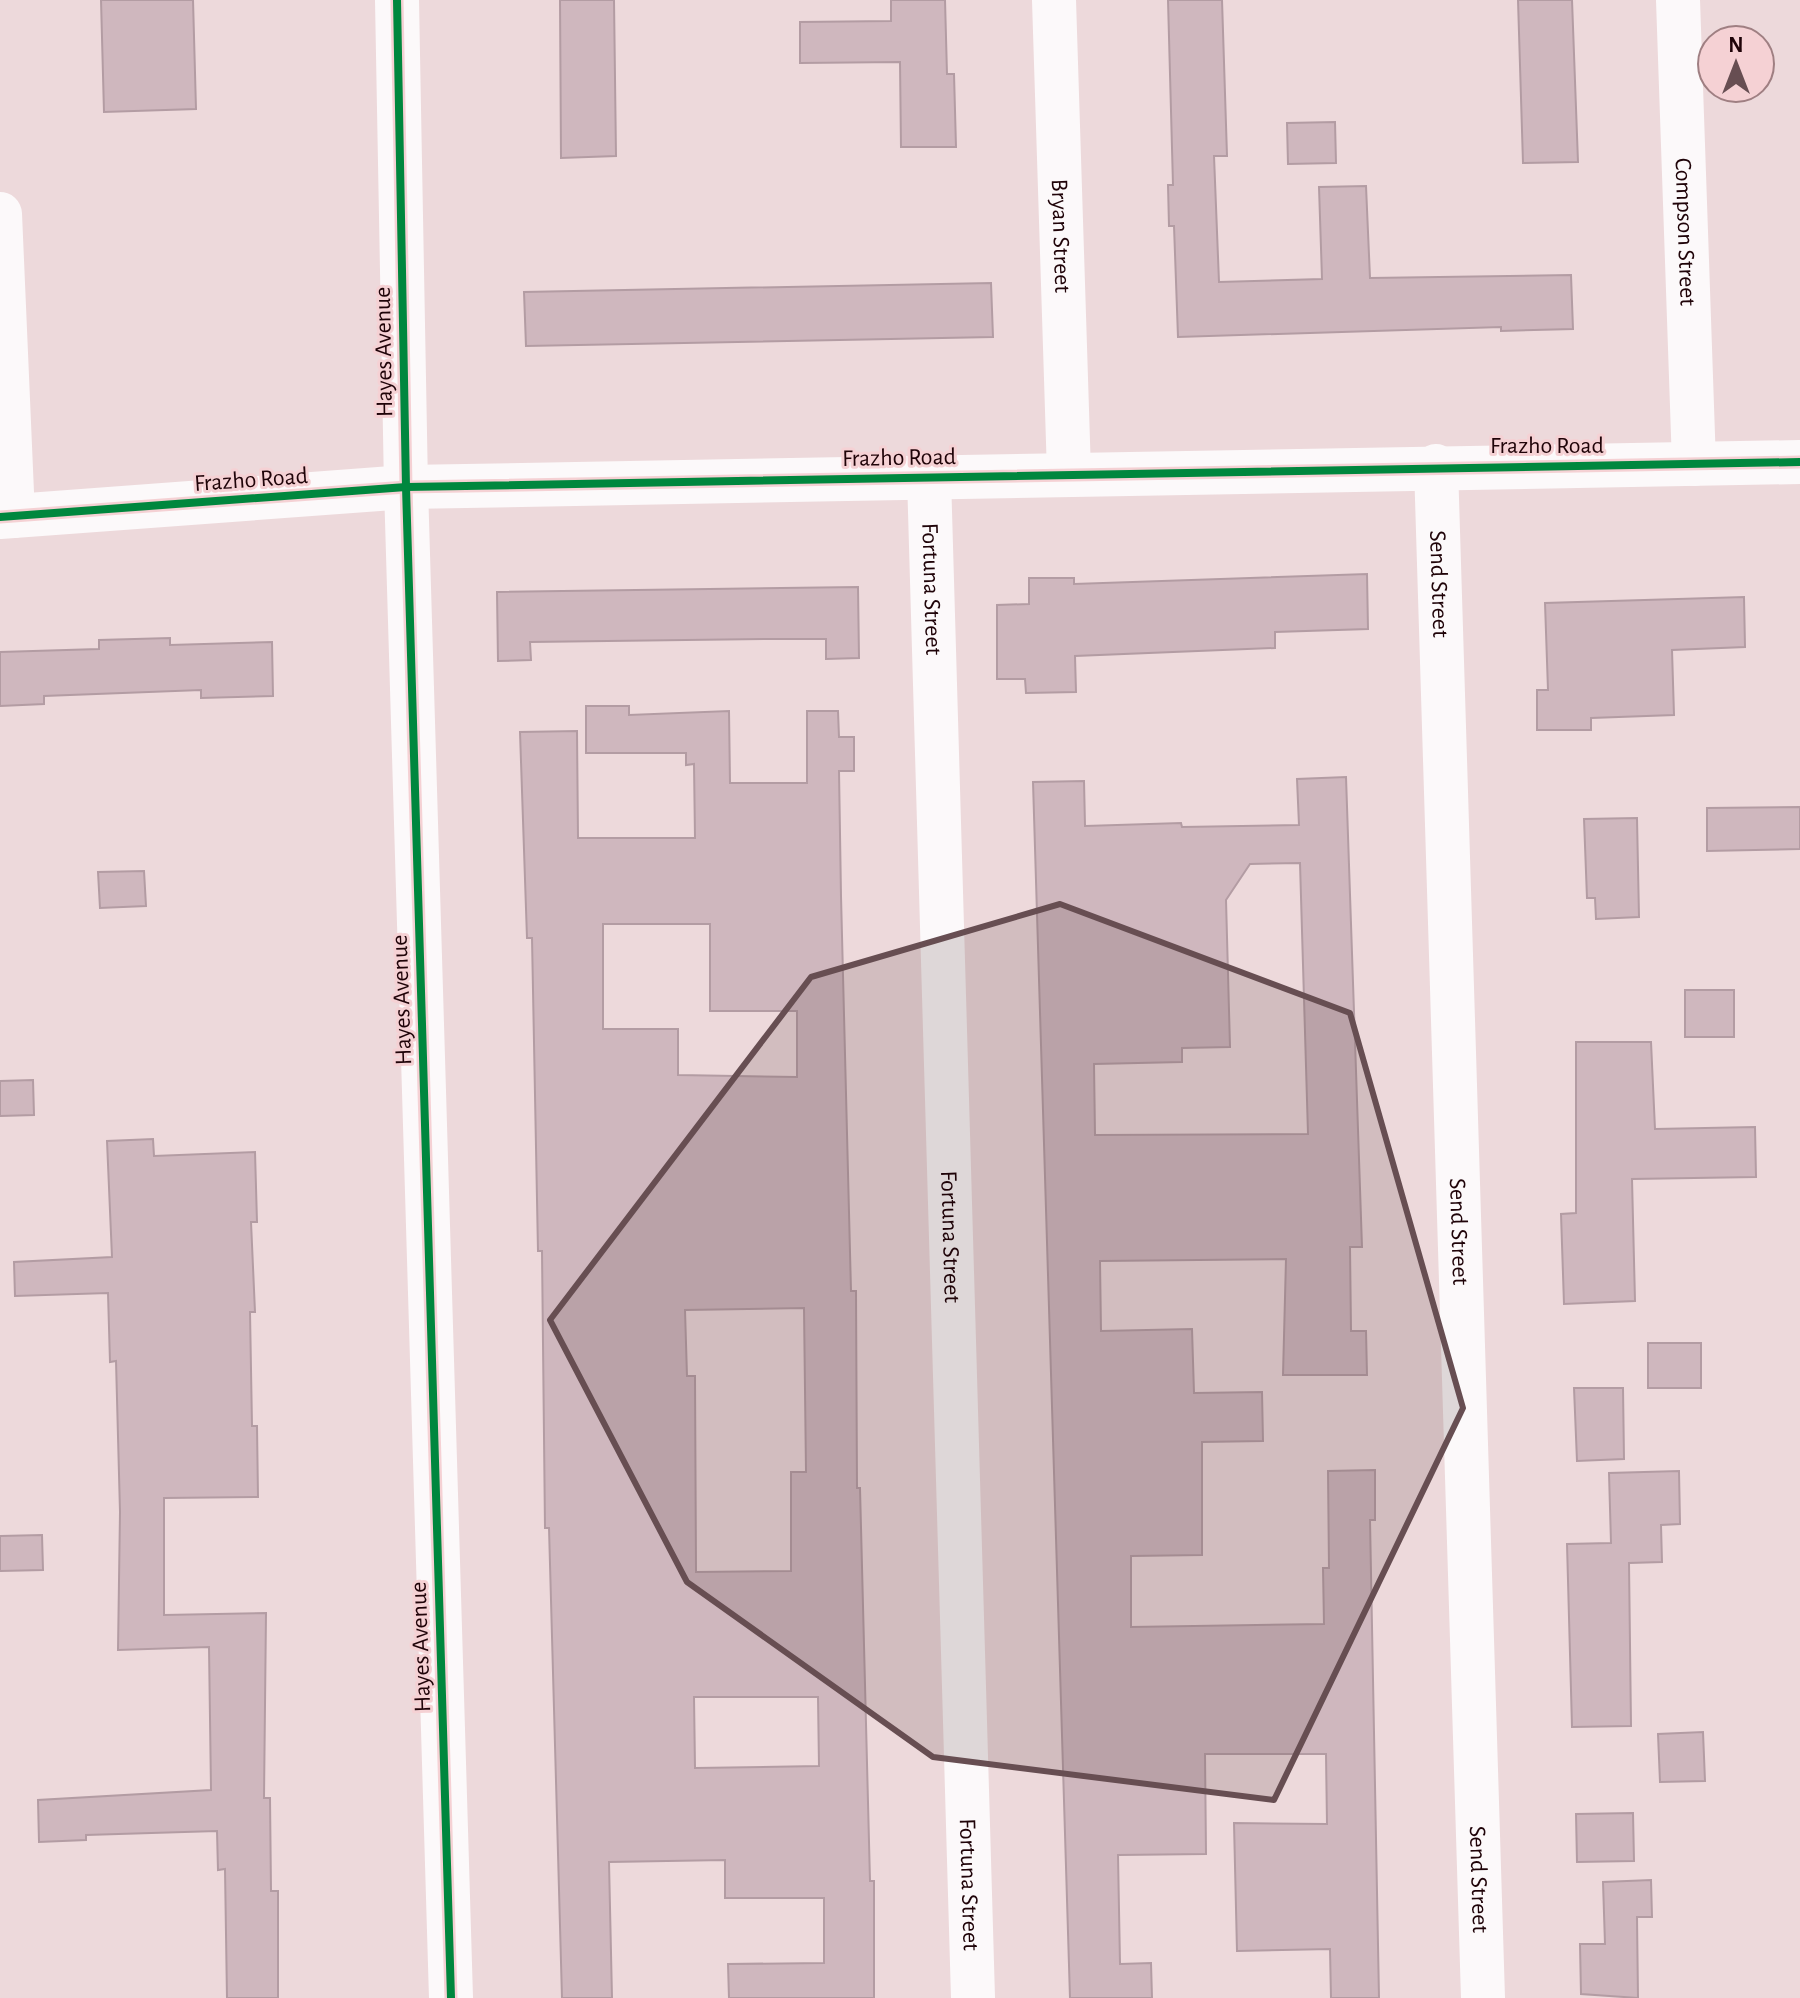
<svg xmlns="http://www.w3.org/2000/svg" width="1800" height="1998" viewBox="0 0 1800 1998" font-family="'Alegreya Sans',sans-serif">
<rect width="100%" height="100%" fill="#edd9db"/>
<g fill="#cfb7be" stroke="#b39ca3" stroke-width="2" fill-rule="evenodd">
<path d="M 101,0 L 193,0 L 196,109 L 104,112 Z"/>
<path d="M 560,0 L 614,0 L 616,156 L 561,158 Z"/>
<path d="M 891,0 L 945,0 L 947,74 L 954,74 L 956,147 L 901,147 L 900,62 L 800,63 L 800,22 L 891,21 Z"/>
<path d="M 1168,0 L 1222,0 L 1227,156 L 1214,156 L 1219,282 L 1322,279 L 1319,187 L 1366,186 L 1370,278 L 1571,275 L 1573,329 L 1501,331 L 1501,327 L 1178,337 L 1174,226 L 1169,226 L 1168,185 L 1173,185 Z"/>
<path d="M 1518,0 L 1572,0 L 1578,162 L 1523,163 Z"/>
<path d="M 1335,122 L 1336,163 L 1288,164 L 1287,123 Z"/>
<path d="M 991,283 L 993,337 L 526,346 L 524,292 Z"/>
<path d="M 1367,574 L 1368,629 L 1275,632 L 1275,648 L 1075,656 L 1076,692 L 1026,693 L 1025,679 L 997,679 L 997,605 L 1029,604 L 1029,578 L 1074,578 L 1074,584 Z"/>
<path d="M 858,587 L 859,658 L 826,659 L 826,639 L 767,639 L 530,642 L 531,660 L 498,661 L 497,592 Z"/>
<path d="M 1744,597 L 1745,647 L 1672,650 L 1674,715 L 1591,718 L 1591,730 L 1537,730 L 1537,690 L 1548,690 L 1545,603 Z"/>
<path d="M 170,638 L 170,645 L 272,642 L 273,696 L 201,698 L 201,690 L 44,696 L 44,704 L 0,706 L 0,652 L 99,649 L 99,640 Z"/>
<path d="M 586,706 L 629,706 L 629,715 L 729,711 L 730,783 L 807,783 L 807,711 L 838,711 L 839,737 L 854,737 L 854,771 L 839,771 L 841,896 L 851,1291 L 856,1291 L 857,1488 L 860,1488 L 870,1881 L 874,1881 L 874,1998 L 729,1998 L 728,1964 L 824,1963 L 824,1898 L 725,1898 L 725,1860 L 609,1862 L 612,1998 L 562,1998 L 549,1528 L 545,1528 L 542,1251 L 538,1251 L 532,938 L 527,938 L 520,732 L 577,731 L 578,838 L 695,838 L 694,764 L 686,765 L 686,753 L 586,753 ZM 603,924 L 710,924 L 710,1011 L 797,1011 L 797,1077 L 678,1075 L 678,1029 L 603,1029 ZM 804,1308 L 806,1472 L 791,1472 L 791,1571 L 696,1572 L 695,1376 L 687,1376 L 685,1310 ZM 694,1697 L 818,1697 L 819,1766 L 695,1768 Z"/>
<path d="M 1346,777 L 1362,1247 L 1350,1247 L 1351,1331 L 1366,1331 L 1367,1375 L 1283,1375 L 1286,1259 L 1100,1261 L 1101,1331 L 1192,1329 L 1194,1393 L 1262,1392 L 1263,1441 L 1202,1442 L 1202,1555 L 1131,1556 L 1131,1627 L 1324,1624 L 1323,1568 L 1329,1568 L 1328,1471 L 1375,1470 L 1375,1520 L 1370,1520 L 1379,1998 L 1331,1998 L 1330,1949 L 1237,1951 L 1234,1823 L 1327,1824 L 1326,1754 L 1205,1754 L 1206,1854 L 1118,1855 L 1120,1964 L 1151,1963 L 1152,1998 L 1070,1998 L 1033,782 L 1084,781 L 1085,826 L 1181,823 L 1182,827 L 1299,825 L 1297,779 ZM 1300,863 L 1308,1134 L 1095,1135 L 1094,1064 L 1182,1062 L 1182,1048 L 1230,1047 L 1226,900 L 1250,864 Z"/>
<path d="M 1800,807 L 1800,849 L 1707,851 L 1707,808 Z"/>
<path d="M 1637,818 L 1639,917 L 1596,919 L 1595,898 L 1587,898 L 1584,819 Z"/>
<path d="M 144,871 L 146,906 L 100,908 L 98,872 Z"/>
<rect x="1685" y="990" width="49" height="47"/>
<path d="M 1576,1042 L 1651,1042 L 1655,1129 L 1755,1127 L 1756,1177 L 1632,1179 L 1635,1301 L 1564,1304 L 1561,1214 L 1576,1213 Z"/>
<path d="M 33,1080 L 34,1115 L 0,1116 L 0,1081 Z"/>
<path d="M 153,1139 L 154,1156 L 255,1152 L 257,1222 L 251,1222 L 255,1312 L 250,1312 L 252,1426 L 257,1426 L 258,1497 L 164,1498 L 164,1615 L 266,1613 L 264,1798 L 270,1798 L 271,1891 L 278,1891 L 278,1998 L 227,1998 L 225,1869 L 218,1870 L 217,1831 L 86,1835 L 86,1840 L 39,1842 L 38,1800 L 211,1790 L 209,1647 L 118,1650 L 120,1512 L 116,1361 L 110,1362 L 108,1293 L 15,1296 L 14,1262 L 112,1257 L 107,1141 Z"/>
<rect x="1648" y="1343" width="53" height="45"/>
<path d="M 1574,1388 L 1623,1388 L 1624,1459 L 1577,1461 Z"/>
<path d="M 1679,1471 L 1680,1524 L 1661,1525 L 1662,1562 L 1629,1563 L 1631,1726 L 1572,1727 L 1567,1544 L 1611,1543 L 1609,1473 Z"/>
<path d="M 42,1535 L 43,1570 L 0,1571 L 0,1536 Z"/>
<path d="M 1703,1732 L 1705,1781 L 1660,1782 L 1658,1734 Z"/>
<path d="M 1633,1813 L 1634,1861 L 1577,1862 L 1576,1814 Z"/>
<path d="M 1651,1880 L 1652,1917 L 1637,1917 L 1638,1998 L 1581,1994 L 1580,1944 L 1605,1944 L 1603,1882 Z"/>
</g>
<g fill="none" stroke-linecap="round" stroke-linejoin="round">
<g stroke="#fcf9fa" stroke-width="44">
<path id="s1" d="M 1054,0 L 1069,473"/>
<path id="s2" d="M 1678,0 L 1694,464"/>
<path d="M 0,214 L 13,516"/>
<path id="s3" d="M 1436,466 L 1483,1998"/>
<path id="s4" d="M 929,477 L 973,1998"/>
</g>
<g stroke="#fcf9fa" stroke-width="44">
<path d="M 397,0 L 406,487 L 451,1998"/>
<path d="M 0,517 L 406,487 L 1800,462"/>
</g>
<defs>
<g id="cycleway">
<path d="M 397,0 L 406,487 L 451,1998"/>
<path d="M 0,517 L 406,487 L 1800,462"/>
</g>
</defs>
<use href="#cycleway" stroke="#f5d1d4" stroke-width="13"/>
<use href="#cycleway" stroke="#00873e" stroke-width="8"/>
</g>
<path fill="#674e52" fill-opacity="0.2" stroke="#674e52" stroke-width="6" stroke-linejoin="round" d="M 1060,904 L 1350,1013 L 1463,1408 L 1274,1800 L 933,1757 L 687,1582 L 550,1320 L 811,977 Z"/>
<g text-anchor="middle" stroke-width="6" stroke-linejoin="round" paint-order="stroke">
<g font-size="24" fill="#1f0308" stroke="#f5d1d4">
<text dy="8" stroke="none"><textPath href="#s2" startOffset="232">Compson Street</textPath></text>
<text dy="8" stroke="none"><textPath href="#s1" startOffset="236">Bryan Street</textPath></text>
<text transform="translate(383 352) rotate(-91)" y="8">Hayes Avenue</text>
<text x="1547" y="453">Frazho Road</text>
<text transform="translate(899 457) rotate(-1)" y="8">Frazho Road</text>
<text transform="translate(251 479) rotate(-4)" y="8">Frazho Road</text>
<text dy="8" stroke="none"><textPath href="#s3" startOffset="118">Send Street</textPath></text>
<text dy="8" stroke="none"><textPath href="#s4" startOffset="112">Fortuna Street</textPath></text>
<text transform="translate(401 1000) rotate(-92)" y="8">Hayes Avenue</text>
<text dy="8" stroke="none"><textPath href="#s3" startOffset="766">Send Street</textPath></text>
<text dy="8" stroke="none"><textPath href="#s4" startOffset="760">Fortuna Street</textPath></text>
<text transform="translate(420 1647) rotate(-92)" y="8">Hayes Avenue</text>
<text dy="8" stroke="none"><textPath href="#s3" startOffset="1414">Send Street</textPath></text>
<text dy="8" stroke="none"><textPath href="#s4" startOffset="1408">Fortuna Street</textPath></text>
</g>
</g>
<g transform="translate(1736 64)"><circle r="38" fill="#f5d1d4" stroke="#9f7f82" stroke-width="2"/>
<path d="M0-6L14 30L0 20L-14 30Z" fill="#674e52"/>
<text y="-12" font-size="22" font-weight="bold" text-anchor="middle" fill="#1f0308">N</text>
</g>
</svg>
